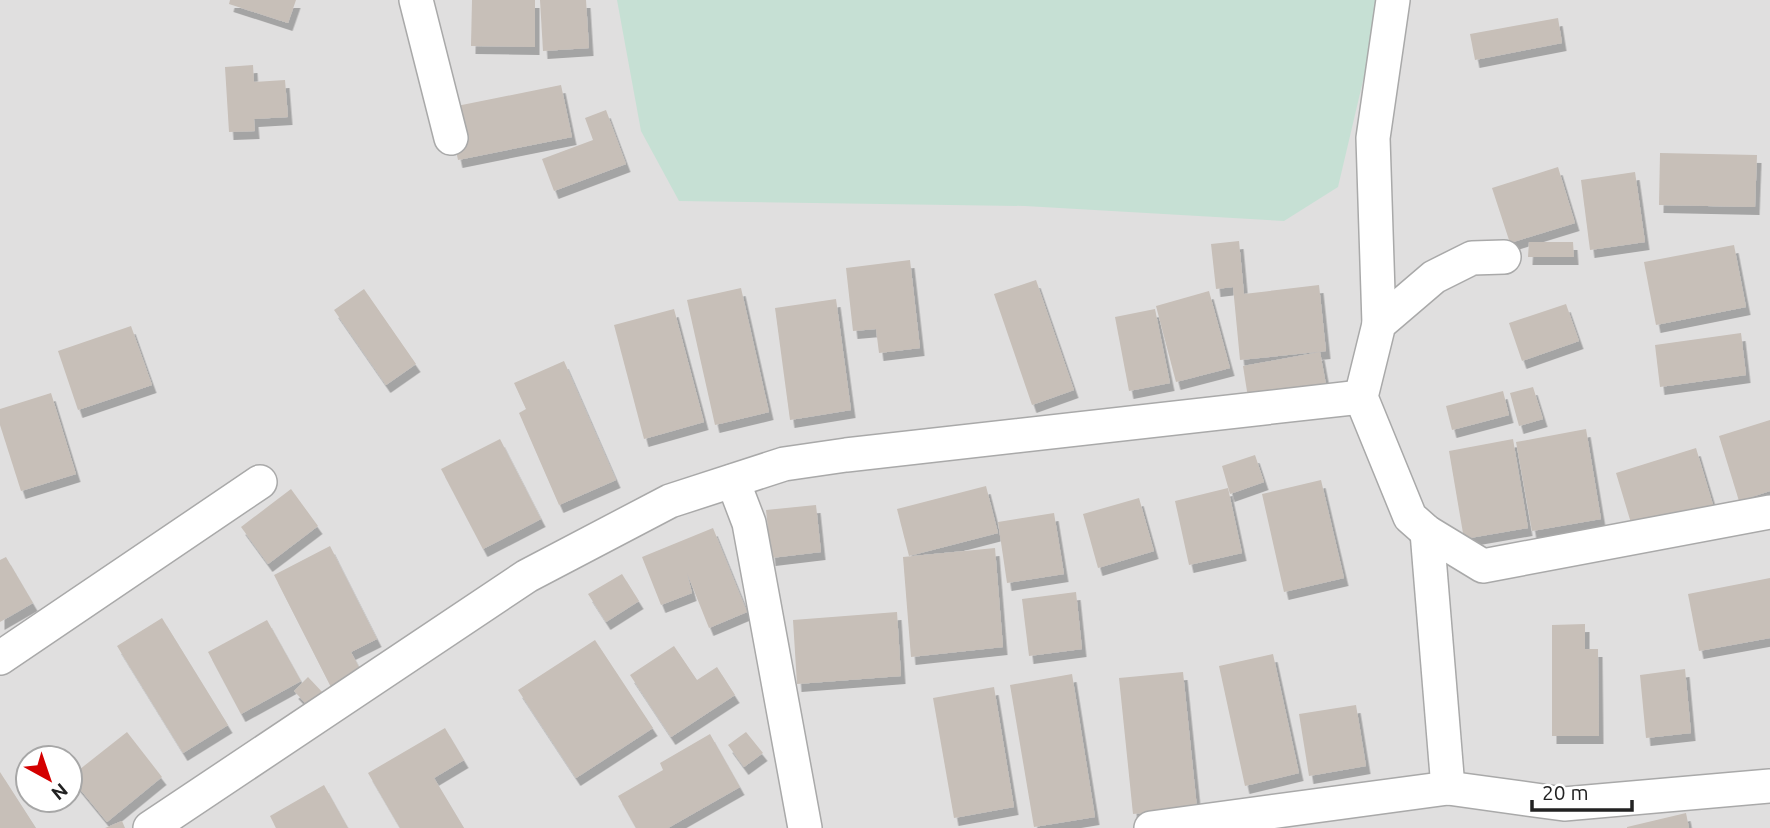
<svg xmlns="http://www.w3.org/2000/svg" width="1770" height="828" viewBox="0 0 1770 828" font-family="Ubuntu,sans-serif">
<defs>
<filter id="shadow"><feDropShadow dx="4.5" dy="8" stdDeviation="0" flood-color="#0004"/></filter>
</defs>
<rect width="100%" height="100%" fill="#f2efe9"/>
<path fill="#e0dfdf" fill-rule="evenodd" d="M 0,0 L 1770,0 L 1770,828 L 0,828 ZM 28,758 L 70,758 L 70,800 L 28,800 Z"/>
<path fill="#c6e0d4" d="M 617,0 L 1382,0 L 1338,187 L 1284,221 L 1025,206 L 679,201 L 641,131 Z"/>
<g fill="#c7bfb8" filter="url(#shadow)">
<path d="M 230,0 L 296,0 L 288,23 L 229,4 Z"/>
<path d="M 472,0 L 535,0 L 535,47 L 471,46 Z"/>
<path d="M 540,0 L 586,0 L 589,48 L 543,51 Z"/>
<path d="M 1558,18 L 1562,43 L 1475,60 L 1470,34 Z"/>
<path d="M 253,65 L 254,82 L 285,80 L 288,117 L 254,119 L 255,131 L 229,132 L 225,67 Z"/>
<path d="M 561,85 L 572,137 L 458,160 L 447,108 Z"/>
<path d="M 606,110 L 626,164 L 554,191 L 542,159 L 593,140 L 585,118 Z"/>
<path d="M 1660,153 L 1757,155 L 1755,207 L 1659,205 Z"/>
<path d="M 1558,167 L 1575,223 L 1510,243 L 1492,188 Z"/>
<path d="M 1635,172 L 1645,242 L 1590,250 L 1581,180 Z"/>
<path d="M 1239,241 L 1244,294 L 1319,285 L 1326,351 L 1240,360 L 1233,287 L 1216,289 L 1211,244 Z"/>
<path d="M 1529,242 L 1573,242 L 1574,257 L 1528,257 Z"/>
<path d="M 1734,245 L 1746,307 L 1656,325 L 1644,262 Z"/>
<path d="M 910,260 L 920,348 L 879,353 L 876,329 L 853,331 L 846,268 Z"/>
<path d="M 1036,280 L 1074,390 L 1032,405 L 994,294 Z"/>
<path d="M 741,288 L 769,412 L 715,425 L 687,300 Z"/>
<path d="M 364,289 L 416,364 L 386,385 L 334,310 Z"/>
<path d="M 1209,291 L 1230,368 L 1176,382 L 1156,306 Z"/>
<path d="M 836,299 L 851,410 L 790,420 L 775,308 Z"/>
<path d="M 1566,304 L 1579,341 L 1522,361 L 1509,323 Z"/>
<path d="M 674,309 L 704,422 L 644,439 L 614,325 Z"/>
<path d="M 1155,309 L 1170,383 L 1129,391 L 1115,317 Z"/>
<path d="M 131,326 L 152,385 L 78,410 L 58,351 Z"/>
<path d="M 1741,333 L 1746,375 L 1660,387 L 1655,345 Z"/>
<path d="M 1320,352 L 1327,390 L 1249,404 L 1243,366 Z"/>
<path d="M 564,361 L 616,480 L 559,505 L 519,413 L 526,409 L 514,383 Z"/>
<path d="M 1533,387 L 1543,419 L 1519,426 L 1510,393 Z"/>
<path d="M 1503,391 L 1509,415 L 1452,430 L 1446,406 Z"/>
<path d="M 51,393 L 76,474 L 21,491 L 0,425 L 0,409 Z"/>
<path d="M 1770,420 L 1770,491 L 1739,501 L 1719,436 Z"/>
<path d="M 1586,429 L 1601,519 L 1532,531 L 1516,442 Z"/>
<path d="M 500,439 L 541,519 L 483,549 L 441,469 Z"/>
<path d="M 1513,439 L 1528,528 L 1464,539 L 1449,451 Z"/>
<path d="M 1696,448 L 1714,508 L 1634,533 L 1616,473 Z"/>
<path d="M 1255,455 L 1264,482 L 1230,494 L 1222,466 Z"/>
<path d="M 1321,480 L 1344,578 L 1284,592 L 1262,494 Z"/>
<path d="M 986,486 L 998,533 L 909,556 L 897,509 Z"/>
<path d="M 1228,488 L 1242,553 L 1189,565 L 1175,501 Z"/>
<path d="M 291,489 L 318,526 L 268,564 L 241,527 Z"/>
<path d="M 1139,498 L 1154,551 L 1098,568 L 1083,514 Z"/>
<path d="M 816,505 L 821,552 L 771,558 L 766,510 Z"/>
<path d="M 1054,513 L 1064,574 L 1007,583 L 998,522 Z"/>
<path d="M 713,528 L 747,612 L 709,628 L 687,573 L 692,593 L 661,605 L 642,557 Z"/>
<path d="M 330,546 L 377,639 L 351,652 L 362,673 L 332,689 L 274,575 Z"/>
<path d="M 995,548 L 1003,647 L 911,657 L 903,557 Z"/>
<path d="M 6,557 L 33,603 L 0,622 L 0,560 Z"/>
<path d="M 622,574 L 639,601 L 606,622 L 588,594 Z"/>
<path d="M 1770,578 L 1770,638 L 1699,651 L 1688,594 Z"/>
<path d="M 1076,592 L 1082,649 L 1029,656 L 1022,599 Z"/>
<path d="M 897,612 L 901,676 L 797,684 L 793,620 Z"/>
<path d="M 162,618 L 228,725 L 183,753 L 117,646 Z"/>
<path d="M 267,620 L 301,681 L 241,714 L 208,652 Z"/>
<path d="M 1585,624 L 1585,649 L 1598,649 L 1599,736 L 1552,736 L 1552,625 Z"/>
<path d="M 595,640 L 653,728 L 576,778 L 518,690 Z"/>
<path d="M 674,646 L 697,680 L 717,667 L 735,695 L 671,737 L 630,675 Z"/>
<path d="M 1273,654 L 1299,773 L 1245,786 L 1219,666 Z"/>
<path d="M 1685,669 L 1691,733 L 1646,738 L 1640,675 Z"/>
<path d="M 1183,672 L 1197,808 L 1133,814 L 1119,678 Z"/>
<path d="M 1072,674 L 1095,817 L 1034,827 L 1010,685 Z"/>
<path d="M 308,677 L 325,695 L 310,708 L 294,691 Z"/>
<path d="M 994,687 L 1014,807 L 954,818 L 933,698 Z"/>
<path d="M 1356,705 L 1366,766 L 1309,776 L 1299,714 Z"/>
<path d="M 445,728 L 464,760 L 434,778 L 464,828 L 400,828 L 368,773 Z"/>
<path d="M 127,732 L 162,777 L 107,822 L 70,777 Z"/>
<path d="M 746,732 L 763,753 L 744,767 L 728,745 Z"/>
<path d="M 710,734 L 740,787 L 668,828 L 636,828 L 618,796 L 663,770 L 660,763 Z"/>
<path d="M 0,772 L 36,828 L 0,828 Z"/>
<path d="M 324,785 L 348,828 L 276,828 L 270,816 Z"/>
<path d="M 1686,813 L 1689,828 L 1627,828 L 1627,827 Z"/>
<path d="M 122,821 L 125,828 L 105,828 Z"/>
</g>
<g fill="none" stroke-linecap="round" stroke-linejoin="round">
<defs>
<g id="minor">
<path d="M 416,0 L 451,138"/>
<path d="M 1504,257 L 1472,258 L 1434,277 L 1379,324 L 1361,397 L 1410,517 L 1427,532 L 1483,566 L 1770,512"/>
<path d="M 1379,324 L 1373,138 L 1393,0"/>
<path d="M 733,481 L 749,523 L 805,828"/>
<path d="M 1427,532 L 1448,788"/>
<path d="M 0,658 L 260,482"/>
<path d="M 150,828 L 527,576 L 670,501 L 784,464 L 846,455 L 1361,397"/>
<path d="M 1151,828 L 1448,788 L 1564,804 L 1770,786"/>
</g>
</defs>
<use href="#minor" stroke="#a9a9a9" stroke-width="36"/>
<use href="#minor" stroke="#fff" stroke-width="33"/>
</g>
<g transform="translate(49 779) rotate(140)"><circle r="33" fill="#ffffff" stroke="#a7a7a7" stroke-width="2"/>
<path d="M0-5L12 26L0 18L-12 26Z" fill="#d40000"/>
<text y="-10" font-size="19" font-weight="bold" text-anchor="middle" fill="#222222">N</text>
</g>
<path d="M1532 800v10h100v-10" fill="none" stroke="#222222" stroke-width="3.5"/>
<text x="1542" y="800" font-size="21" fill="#222222" stroke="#ffffff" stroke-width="5" paint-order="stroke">20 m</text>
</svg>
